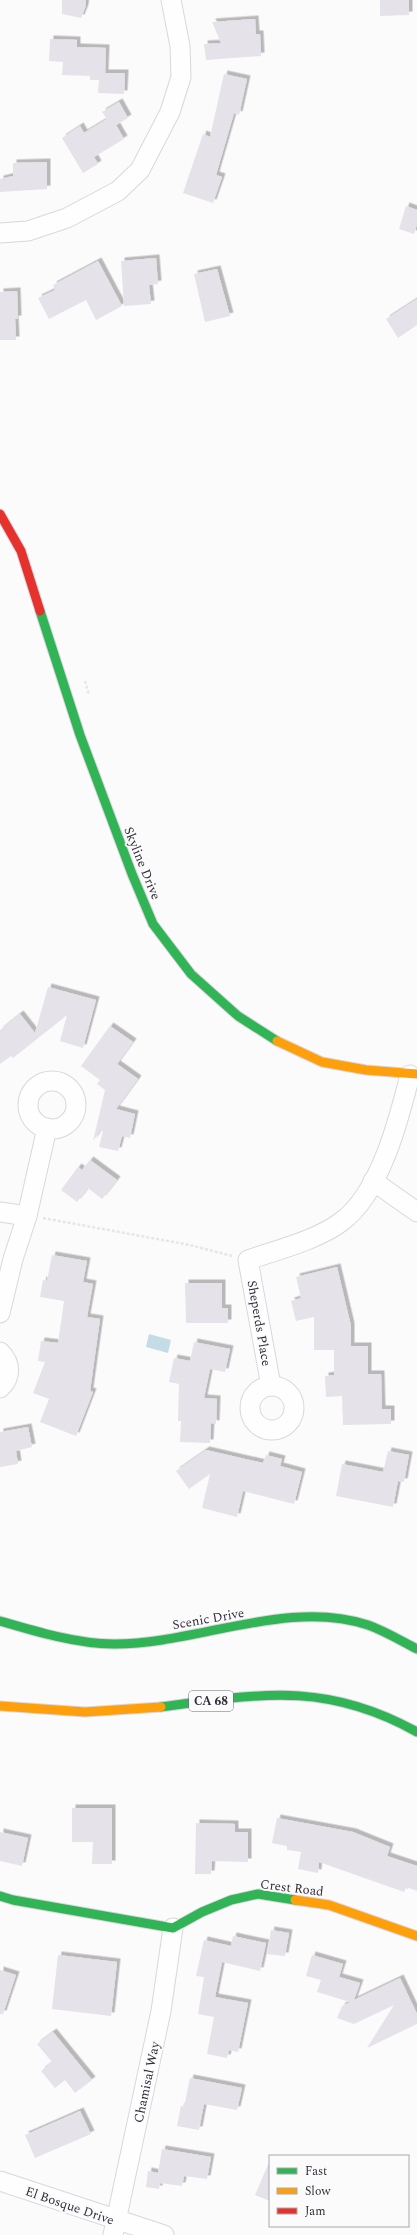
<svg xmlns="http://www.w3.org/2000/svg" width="417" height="2235" viewBox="0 0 417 2235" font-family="Spectral,serif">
<defs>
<filter id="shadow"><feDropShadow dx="3.5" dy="-3.5" stdDeviation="0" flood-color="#0004"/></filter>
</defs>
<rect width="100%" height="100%" fill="#fbfbfb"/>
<path fill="#c3dce6" d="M 149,1334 L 171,1340 L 168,1353 L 146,1347 Z"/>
<g fill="#e5e2e9" filter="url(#shadow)">
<path d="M 62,0 L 86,0 L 85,8 L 81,18 L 62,14 Z"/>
<path d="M 380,0 L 409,0 L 409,15 L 380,16 Z"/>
<path d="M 255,19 L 256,34 L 260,34 L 261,56 L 206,60 L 204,44 L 221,43 L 212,22 Z"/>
<path d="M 50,39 L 77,40 L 77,47 L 106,48 L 105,73 L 125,73 L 124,94 L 98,93 L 99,80 L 90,80 L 90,76 L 62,75 L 63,62 L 49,61 Z"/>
<path d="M 224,74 L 247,79 L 239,115 L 234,113 L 216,175 L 222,177 L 213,203 L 183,193 L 203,134 L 210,137 Z"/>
<path d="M 119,102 L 128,118 L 116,125 L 124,139 L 94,157 L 98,164 L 83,173 L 62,138 L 80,126 L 84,133 L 107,119 L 102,112 Z"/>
<path d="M 47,162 L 47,189 L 0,192 L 0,179 L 13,176 L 13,163 Z"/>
<path d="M 406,206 L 417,210 L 417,224 L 414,234 L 399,229 Z"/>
<path d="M 156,258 L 158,284 L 149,285 L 151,304 L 124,306 L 121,261 Z"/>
<path d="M 98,261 L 122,306 L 96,320 L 86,300 L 49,319 L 38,298 L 55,290 L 53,285 Z"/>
<path d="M 217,269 L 230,316 L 205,322 L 194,274 Z"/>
<path d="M 17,291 L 18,319 L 15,319 L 16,340 L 0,340 L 0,292 Z"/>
<path d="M 417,299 L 417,325 L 398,338 L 386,319 Z"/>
<path d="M 48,987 L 96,1000 L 83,1048 L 60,1041 L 67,1015 L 13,1058 L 11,1056 L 0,1064 L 0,1030 L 20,1014 L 35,1033 Z"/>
<path d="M 110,1026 L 133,1042 L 117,1064 L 138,1079 L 116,1109 L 135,1114 L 130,1138 L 122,1136 L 118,1151 L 99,1147 L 103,1131 L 101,1130 L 93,1141 L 105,1090 L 97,1084 L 100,1080 L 81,1066 Z"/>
<path d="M 90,1160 L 117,1180 L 102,1199 L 88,1188 L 77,1202 L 61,1190 L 78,1167 L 82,1170 Z"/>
<path d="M 52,1255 L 87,1261 L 83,1282 L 93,1284 L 87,1317 L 100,1319 L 90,1391 L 93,1392 L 76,1436 L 40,1422 L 49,1399 L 33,1393 L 45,1362 L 38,1361 L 41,1341 L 58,1343 L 64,1301 L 40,1297 L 43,1280 L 47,1281 Z"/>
<path d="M 337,1267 L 351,1326 L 351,1346 L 368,1346 L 368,1374 L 381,1374 L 382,1409 L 391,1409 L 391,1424 L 343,1425 L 342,1396 L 326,1397 L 325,1376 L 334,1375 L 334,1350 L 314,1350 L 314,1317 L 296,1321 L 291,1301 L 301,1298 L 296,1277 Z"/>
<path d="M 185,1283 L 222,1283 L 222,1308 L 228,1308 L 228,1323 L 186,1323 Z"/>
<path d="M 194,1342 L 230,1349 L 225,1372 L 210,1369 L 204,1398 L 217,1399 L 216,1424 L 211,1423 L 210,1443 L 180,1442 L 181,1421 L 178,1421 L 179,1384 L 169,1382 L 174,1358 L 190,1361 Z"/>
<path d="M 28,1427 L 32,1447 L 16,1451 L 18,1464 L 0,1467 L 0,1432 Z"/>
<path d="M 206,1450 L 263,1463 L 266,1455 L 282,1459 L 280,1466 L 302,1472 L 294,1504 L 243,1491 L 237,1517 L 202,1508 L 210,1474 L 189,1489 L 176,1471 Z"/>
<path d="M 388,1451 L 409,1455 L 404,1482 L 398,1481 L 393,1507 L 336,1496 L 342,1464 L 383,1472 Z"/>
<path d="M 72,1808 L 112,1808 L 112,1864 L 92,1864 L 93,1842 L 72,1842 Z"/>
<path d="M 277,1818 L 353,1832 L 390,1847 L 387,1856 L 417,1866 L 417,1891 L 406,1887 L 404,1892 L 319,1862 L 318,1873 L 298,1869 L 301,1852 L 287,1850 L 287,1846 L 272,1843 Z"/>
<path d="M 196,1823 L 235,1824 L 235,1832 L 248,1832 L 248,1862 L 212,1861 L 211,1874 L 195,1874 Z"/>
<path d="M 0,1832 L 28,1838 L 22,1866 L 0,1861 Z"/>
<path d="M 271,1930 L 289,1933 L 285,1956 L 267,1954 Z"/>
<path d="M 233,1936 L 266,1943 L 260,1971 L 222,1962 L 215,1997 L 248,2003 L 238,2052 L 229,2050 L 227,2058 L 207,2054 L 214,2017 L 198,2014 L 204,1977 L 196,1976 L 204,1940 L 231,1946 Z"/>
<path d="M 58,1955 L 117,1962 L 111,2016 L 52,2009 Z"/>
<path d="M 312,1955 L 343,1964 L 339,1977 L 360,1983 L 354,2000 L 400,1978 L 417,2014 L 417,2024 L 367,2048 L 394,2005 L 354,2024 L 337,2018 L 342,2006 L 350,2002 L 317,1992 L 321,1980 L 306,1976 Z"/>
<path d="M 0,1970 L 16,1975 L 3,2014 L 0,2014 Z"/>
<path d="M 53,2032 L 92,2080 L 75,2093 L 65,2080 L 55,2088 L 41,2071 L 52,2062 L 37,2044 Z"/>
<path d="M 190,2078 L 242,2088 L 237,2110 L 204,2104 L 199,2130 L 177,2126 L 181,2106 L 184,2107 Z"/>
<path d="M 80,2111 L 91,2134 L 35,2158 L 25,2135 Z"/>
<path d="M 162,2149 L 211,2157 L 207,2179 L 184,2176 L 182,2186 L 160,2183 L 159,2189 L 146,2187 L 148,2171 L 158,2173 Z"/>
<path d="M 270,2160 L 270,2201 L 255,2195 Z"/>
</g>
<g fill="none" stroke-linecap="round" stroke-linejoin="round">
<defs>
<g id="street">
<path d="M 0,233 L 28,231 L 67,218 L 118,191 L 140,170 L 170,112 L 181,77 L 180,46 L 171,0"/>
<circle cx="52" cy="1105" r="24"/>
<path d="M 373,1181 L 417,1212"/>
<path d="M 0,1212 L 27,1216"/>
<path d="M 0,1313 L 13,1259 L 27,1216 L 47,1128"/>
<path d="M 0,1352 C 11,1363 12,1377 0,1388"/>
<circle cx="272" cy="1408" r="22"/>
<path d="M 271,1386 L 248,1260 C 277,1250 317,1240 341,1222 C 380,1194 399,1119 410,1075"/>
<path d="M 0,2181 L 164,2235"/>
<path d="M 113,2235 L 161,2011 L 173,1928"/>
</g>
<g id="fast">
<path d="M 40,611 L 80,735 L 132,874 L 153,924 L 191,974 L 238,1016 L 277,1041"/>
<path d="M 0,1621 C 34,1631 77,1644 113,1644 C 195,1645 288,1598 368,1625 C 385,1631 401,1641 417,1649"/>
<path d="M 161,1707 C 260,1694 325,1681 417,1732"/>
<path d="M 0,1896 L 13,1900 L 173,1928 L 202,1912 L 231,1900 L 258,1894 L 295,1900"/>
</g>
<g id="slow">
<path d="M 277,1041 L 322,1062 L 366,1070 L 417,1074"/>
<path d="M 0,1706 L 85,1712 L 161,1707"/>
<path d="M 295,1900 L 329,1905 L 417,1936"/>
</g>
<path id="jam" d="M 0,514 L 21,551 L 40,611"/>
</defs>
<use href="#street" stroke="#dad6de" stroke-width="21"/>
<use href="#fast" stroke="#dad6de" stroke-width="11"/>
<use href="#slow" stroke="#dad6de" stroke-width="11"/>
<use href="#jam" stroke="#dad6de" stroke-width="11"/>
<g stroke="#e6e6e6" stroke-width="2.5" stroke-dasharray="3 2" stroke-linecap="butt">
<path d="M 85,681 L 89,695"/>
<path d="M 43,1218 L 190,1245 L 232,1256"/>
</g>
<use href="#street" stroke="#fefefe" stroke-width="19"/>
<use href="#fast" stroke="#30b455" stroke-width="9"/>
<use href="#slow" stroke="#ff9f0a" stroke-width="9"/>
<use href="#jam" stroke="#e5322d" stroke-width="9"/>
</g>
<g text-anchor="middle" stroke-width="4" stroke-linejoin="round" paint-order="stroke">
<rect fill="#fbfbfb" stroke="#6e6972" stroke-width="1" x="189" y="1691" width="44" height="20" rx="3"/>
<g font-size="12" font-weight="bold" fill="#312b38">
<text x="211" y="1705">CA 68</text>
</g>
<g font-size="13" fill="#312b38" stroke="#fbfbfb">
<text transform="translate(143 863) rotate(68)" y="5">Skyline Drive</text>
<text transform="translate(260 1323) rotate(80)" y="5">Sheperds Place</text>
<text transform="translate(208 1618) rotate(-10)" y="5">Scenic Drive</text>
<text transform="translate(292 1887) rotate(7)" y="5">Crest Road</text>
<text transform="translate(146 2082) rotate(-78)" y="5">Chamisal Way</text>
<text transform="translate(70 2205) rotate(19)" y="5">El Bosque Drive</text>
</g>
</g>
<rect x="269" y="2155" width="140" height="72" fill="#fbfbfb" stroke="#aaa8ad"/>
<rect x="277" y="2168" width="20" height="6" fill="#30b455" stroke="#aaa8ad"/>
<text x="305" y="2175" font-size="12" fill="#312b38">Fast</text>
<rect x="277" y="2188" width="20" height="6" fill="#ff9f0a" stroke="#aaa8ad"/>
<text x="305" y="2195" font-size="12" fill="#312b38">Slow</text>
<rect x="277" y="2208" width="20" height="6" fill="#e5322d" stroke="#aaa8ad"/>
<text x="305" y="2215" font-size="12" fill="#312b38">Jam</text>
</svg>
